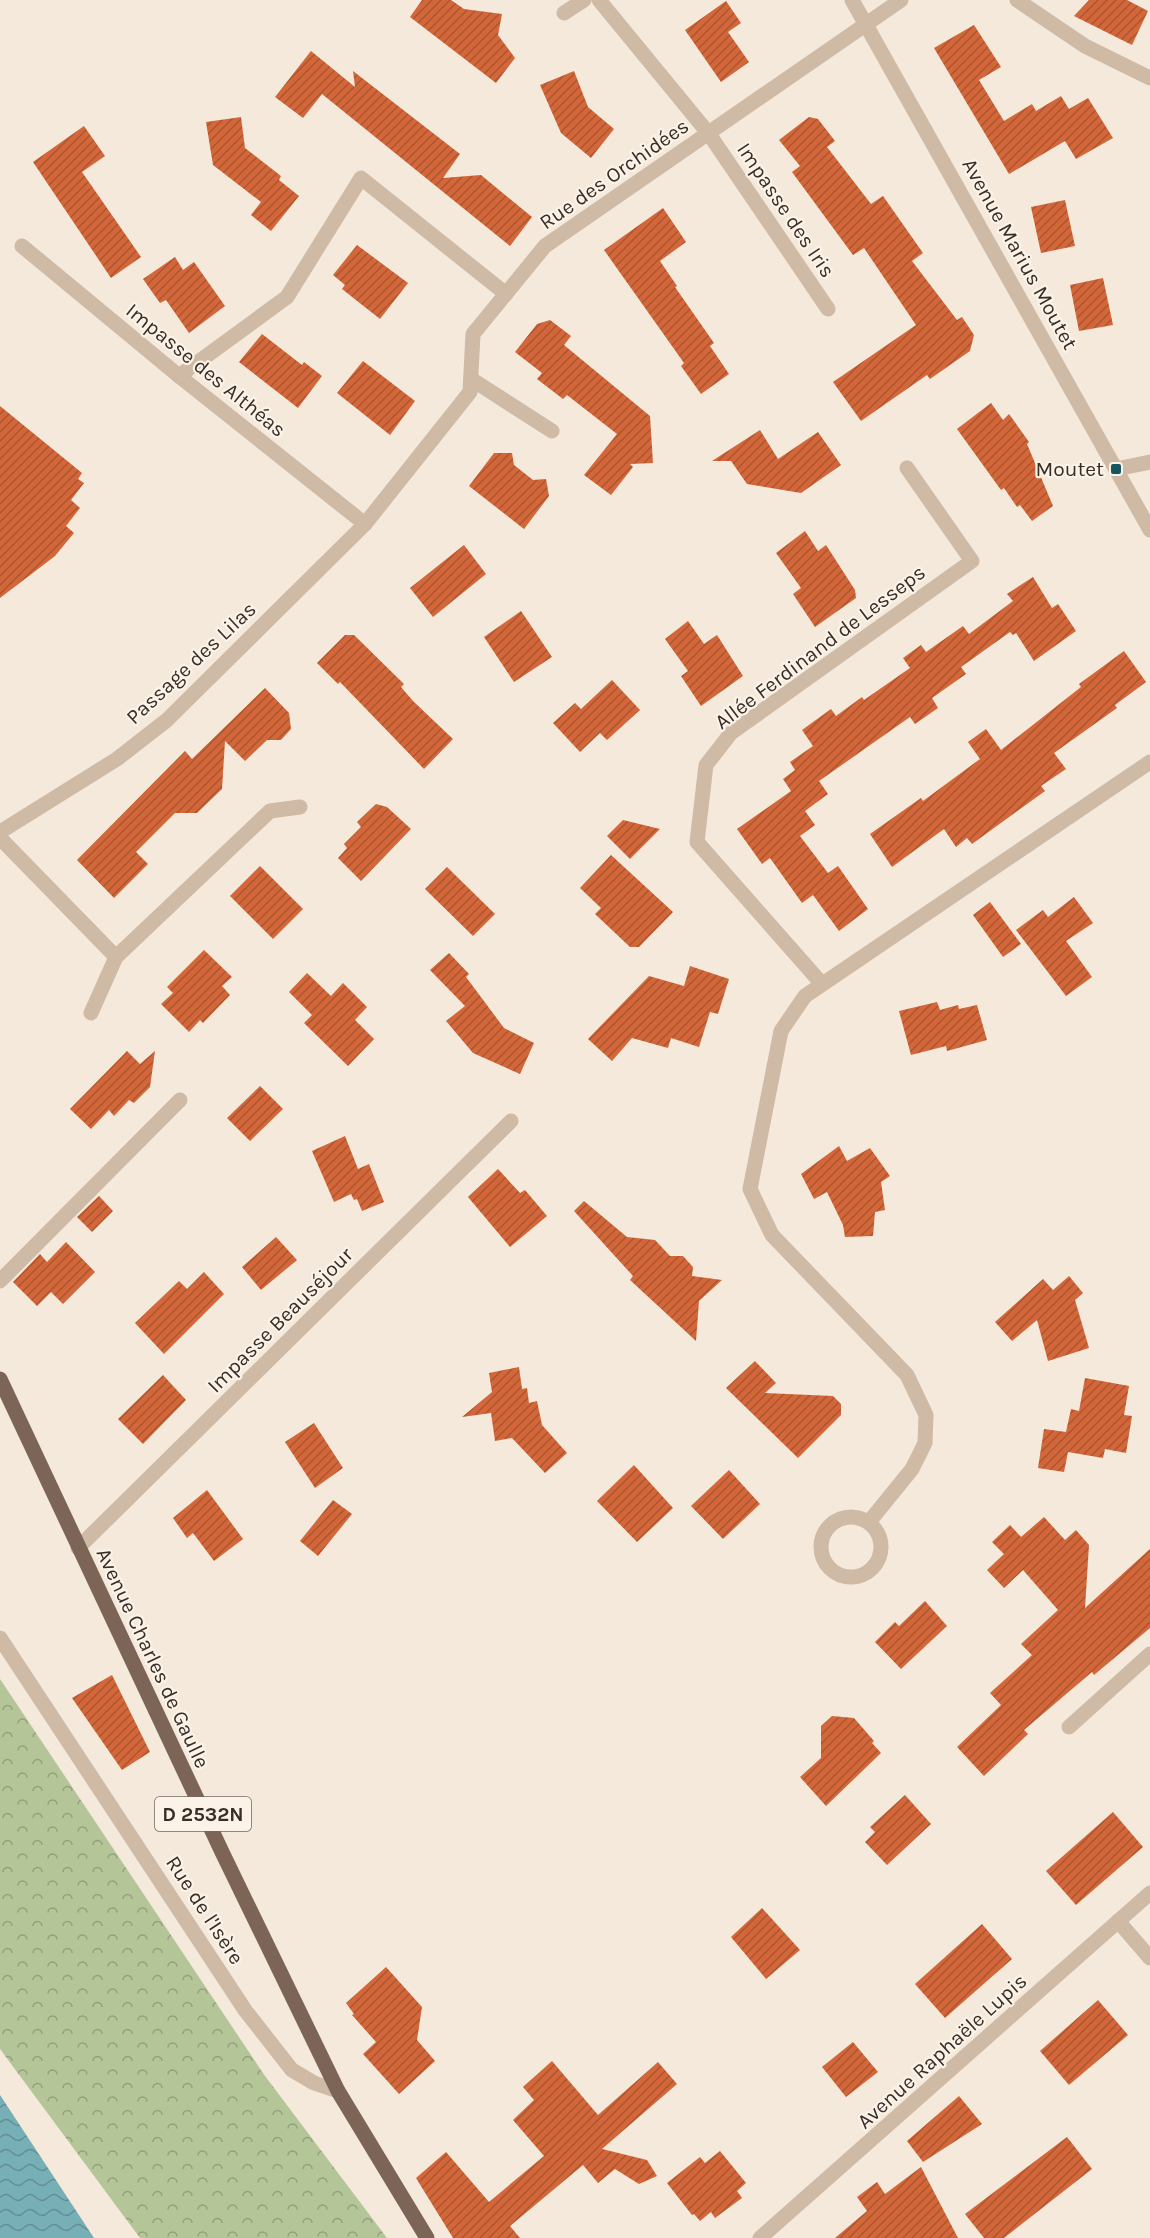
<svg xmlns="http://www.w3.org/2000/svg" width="1150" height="2238" viewBox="0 0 1150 2238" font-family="Karla,sans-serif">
<defs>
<pattern id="forest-crowns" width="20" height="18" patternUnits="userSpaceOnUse" patternTransform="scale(1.5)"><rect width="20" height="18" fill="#b4c598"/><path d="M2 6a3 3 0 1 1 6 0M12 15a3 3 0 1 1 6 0" fill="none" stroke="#93a07c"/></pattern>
<pattern id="water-waves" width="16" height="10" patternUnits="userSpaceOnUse" patternTransform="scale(1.5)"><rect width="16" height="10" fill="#76afb5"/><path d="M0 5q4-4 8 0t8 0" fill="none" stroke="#628f93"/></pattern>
<pattern id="building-hatch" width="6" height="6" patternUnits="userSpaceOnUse" patternTransform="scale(1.5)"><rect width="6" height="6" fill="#d3673a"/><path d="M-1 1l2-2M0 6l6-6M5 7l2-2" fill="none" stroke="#ac5531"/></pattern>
</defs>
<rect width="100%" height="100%" fill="#f4e9da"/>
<path fill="url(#forest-crowns)" d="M 0,1679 L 265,2076 L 387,2238 L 140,2238 L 0,2049 Z"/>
<path fill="url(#water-waves)" d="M 0,2095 L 94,2238 L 0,2238 Z"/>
<g fill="url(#building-hatch)">
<path d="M 422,0 L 451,0 L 464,9 L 502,14 L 498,35 L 515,58 L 496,83 L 410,17 Z"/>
<path d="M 1089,0 L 1127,0 L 1148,11 L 1132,45 L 1074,16 Z"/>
<path d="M 726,1 L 741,23 L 728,32 L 749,62 L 721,82 L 685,30 Z"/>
<path d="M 974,25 L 1001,67 L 979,80 L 1004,121 L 1032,104 L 1036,111 L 1061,96 L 1069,109 L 1088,98 L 1113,138 L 1076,159 L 1065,141 L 1009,174 L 934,48 Z"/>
<path d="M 311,51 L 355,87 L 353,71 L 460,154 L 443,178 L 481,175 L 532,217 L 510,246 L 322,94 L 303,118 L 275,97 Z"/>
<path d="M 574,71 L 588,107 L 614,129 L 591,158 L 561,133 L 540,85 Z"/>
<path d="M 241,117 L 245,148 L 281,176 L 279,180 L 299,196 L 271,231 L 251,215 L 261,202 L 213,165 L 206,122 Z"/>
<path d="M 809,117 L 818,119 L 835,141 L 827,147 L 871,204 L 883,196 L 923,253 L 912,261 L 957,320 L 962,317 L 974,335 L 970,351 L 930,379 L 927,375 L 861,421 L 833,382 L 916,325 L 864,248 L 853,255 L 792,172 L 800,166 L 779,140 Z"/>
<path d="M 84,126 L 105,156 L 82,172 L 141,257 L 111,278 L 33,162 Z"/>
<path d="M 1065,200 L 1075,246 L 1041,253 L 1031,207 Z"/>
<path d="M 663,208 L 686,242 L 660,261 L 677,286 L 675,287 L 714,343 L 710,346 L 729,374 L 701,394 L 681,366 L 684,363 L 604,250 Z"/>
<path d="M 357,245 L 408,283 L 380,319 L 342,289 L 345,285 L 333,275 Z"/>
<path d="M 175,257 L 183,270 L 194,262 L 225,306 L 189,333 L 166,300 L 160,303 L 143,279 Z"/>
<path d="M 1103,278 L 1113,325 L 1079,331 L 1070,285 Z"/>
<path d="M 550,320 L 571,336 L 564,345 L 650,416 L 653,463 L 630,464 L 633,467 L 611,495 L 584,475 L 617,434 L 567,395 L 563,399 L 537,379 L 542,373 L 515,352 L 537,324 Z"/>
<path d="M 262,334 L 302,365 L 304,362 L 322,376 L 298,408 L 239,362 Z"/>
<path d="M 363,361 L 415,401 L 390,435 L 337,393 Z"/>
<path d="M 991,403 L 1003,420 L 1009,414 L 1029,442 L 1027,444 L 1053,506 L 1032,521 L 1020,505 L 1017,507 L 1004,488 L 1001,490 L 957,429 Z"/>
<path d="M 0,406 L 82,473 L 78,479 L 84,483 L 71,500 L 80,508 L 66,526 L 74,533 L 55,556 L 0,598 Z"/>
<path d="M 760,430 L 778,459 L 818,432 L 841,465 L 801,493 L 747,484 L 731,461 L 712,461 Z"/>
<path d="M 494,453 L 512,453 L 514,465 L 533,480 L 546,479 L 549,496 L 524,529 L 469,486 Z"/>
<path d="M 805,531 L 818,551 L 826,545 L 855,590 L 856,598 L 815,627 L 793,594 L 801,588 L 776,553 Z"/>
<path d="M 464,545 L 486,574 L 433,617 L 410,588 Z"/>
<path d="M 1033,577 L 1052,608 L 1058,604 L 1076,631 L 1034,661 L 1016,633 L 1013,635 L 1010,632 L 961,667 L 966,674 L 932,698 L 938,708 L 915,724 L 910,717 L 819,781 L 828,794 L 805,811 L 815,825 L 800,836 L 828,873 L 838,866 L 868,909 L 839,931 L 813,895 L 802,903 L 770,858 L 762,864 L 737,829 L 791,791 L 783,779 L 795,770 L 790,762 L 813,746 L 802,730 L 831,709 L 836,716 L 862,697 L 864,700 L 910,668 L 903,658 L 921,645 L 926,652 L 963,626 L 969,634 L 1013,601 L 1007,594 Z"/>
<path d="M 521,611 L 552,657 L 514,682 L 484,637 Z"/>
<path d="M 688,621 L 704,644 L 717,635 L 743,676 L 701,706 L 681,676 L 688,671 L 665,639 Z"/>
<path d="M 345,635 L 354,635 L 404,684 L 401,687 L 413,701 L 453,739 L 424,769 L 340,682 L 338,684 L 317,663 Z"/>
<path d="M 1124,651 L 1146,682 L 1115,705 L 1117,708 L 1054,753 L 1066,769 L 1041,786 L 1045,791 L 972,844 L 967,838 L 956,847 L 944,829 L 892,867 L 870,834 L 921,798 L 923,801 L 980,759 L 968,742 L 986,729 L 1001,750 L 1081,687 L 1079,684 Z"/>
<path d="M 612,680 L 640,710 L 607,740 L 600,733 L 580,752 L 553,723 L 575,703 L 581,709 Z"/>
<path d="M 265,688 L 289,713 L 291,729 L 281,740 L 267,740 L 245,761 L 225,741 L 222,789 L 197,813 L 175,813 L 136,852 L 148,864 L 114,898 L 77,860 L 185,751 L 192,759 Z"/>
<path d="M 376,804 L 387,807 L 411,829 L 361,881 L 338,858 L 347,848 L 344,844 L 361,827 L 357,822 Z"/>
<path d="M 623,820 L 660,829 L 630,859 L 607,836 Z"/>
<path d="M 611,855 L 673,912 L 639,947 L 630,947 L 595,914 L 601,908 L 580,888 Z"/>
<path d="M 260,866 L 303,909 L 273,939 L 230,896 Z"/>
<path d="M 447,867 L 495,914 L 473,936 L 425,889 Z"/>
<path d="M 1074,897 L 1093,923 L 1066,941 L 1092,977 L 1066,996 L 1016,930 L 1043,910 L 1048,917 Z"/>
<path d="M 990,902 L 1021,944 L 1003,957 L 973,915 Z"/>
<path d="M 204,950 L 232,977 L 222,986 L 230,995 L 203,1023 L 200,1020 L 189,1032 L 161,1004 L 173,993 L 167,987 Z"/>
<path d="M 449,953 L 469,974 L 466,977 L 504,1028 L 534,1043 L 520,1074 L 473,1053 L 446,1021 L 465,1006 L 430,970 Z"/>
<path d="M 690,966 L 729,979 L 718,1014 L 710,1012 L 699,1047 L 671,1038 L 668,1048 L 632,1038 L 612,1061 L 588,1039 L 649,976 L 684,986 Z"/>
<path d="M 307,973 L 331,996 L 343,983 L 367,1007 L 355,1020 L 374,1039 L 348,1066 L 304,1023 L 312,1015 L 289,992 Z"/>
<path d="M 937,1002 L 940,1010 L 958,1005 L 959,1009 L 977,1005 L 987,1040 L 947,1051 L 946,1046 L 911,1055 L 899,1011 Z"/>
<path d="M 127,1051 L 140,1064 L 155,1051 L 150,1087 L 134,1103 L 129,1100 L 114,1116 L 109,1110 L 91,1129 L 70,1109 Z"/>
<path d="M 260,1086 L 283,1109 L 250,1141 L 227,1118 Z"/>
<path d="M 345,1136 L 358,1169 L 369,1164 L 384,1202 L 362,1211 L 357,1199 L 354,1200 L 351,1194 L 334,1202 L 312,1151 Z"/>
<path d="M 839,1146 L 847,1161 L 870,1148 L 890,1176 L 881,1182 L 885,1210 L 875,1212 L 873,1236 L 845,1237 L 843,1225 L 827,1192 L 814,1199 L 801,1174 Z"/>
<path d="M 498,1169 L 520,1193 L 525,1190 L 547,1216 L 510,1247 L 468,1197 Z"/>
<path d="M 99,1196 L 113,1211 L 92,1232 L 77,1217 Z"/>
<path d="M 584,1201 L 627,1237 L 655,1240 L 670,1256 L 683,1256 L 693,1267 L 692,1276 L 722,1280 L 699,1301 L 696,1341 L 630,1280 L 633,1276 L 574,1211 Z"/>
<path d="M 276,1237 L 297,1260 L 261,1290 L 242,1267 Z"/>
<path d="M 66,1242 L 95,1272 L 63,1304 L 51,1292 L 37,1306 L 13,1282 L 40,1254 L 47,1262 Z"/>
<path d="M 204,1272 L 224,1294 L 164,1354 L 135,1323 L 179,1281 L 187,1289 Z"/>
<path d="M 1069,1276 L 1083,1293 L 1075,1300 L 1089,1348 L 1048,1361 L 1037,1320 L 1012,1341 L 995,1322 L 1043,1279 L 1053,1290 Z"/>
<path d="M 755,1361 L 776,1383 L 765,1393 L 833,1396 L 841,1404 L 841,1415 L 798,1458 L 726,1388 Z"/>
<path d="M 519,1367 L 522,1389 L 527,1388 L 529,1403 L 537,1401 L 542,1425 L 567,1453 L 545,1473 L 512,1438 L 495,1441 L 491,1413 L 462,1417 L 492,1392 L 489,1373 Z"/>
<path d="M 163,1375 L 186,1400 L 143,1444 L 118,1419 Z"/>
<path d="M 1085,1378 L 1129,1386 L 1124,1415 L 1132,1416 L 1126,1453 L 1105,1449 L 1103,1458 L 1068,1452 L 1064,1472 L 1038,1468 L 1044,1429 L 1066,1432 L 1071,1409 L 1079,1411 Z"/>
<path d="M 314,1423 L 343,1468 L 315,1488 L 285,1442 Z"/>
<path d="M 634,1465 L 673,1508 L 637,1542 L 597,1501 Z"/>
<path d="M 729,1470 L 760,1504 L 723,1539 L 691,1506 Z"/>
<path d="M 207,1490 L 243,1539 L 214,1561 L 193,1533 L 187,1538 L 173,1518 Z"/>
<path d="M 333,1500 L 352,1514 L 318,1556 L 300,1541 Z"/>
<path d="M 1044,1517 L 1065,1540 L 1076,1530 L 1089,1545 L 1085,1608 L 1150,1549 L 1150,1628 L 1094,1675 L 1092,1672 L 1024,1730 L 1028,1734 L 984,1776 L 957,1747 L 1001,1705 L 990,1693 L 1032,1655 L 1021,1644 L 1058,1610 L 1023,1570 L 1004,1588 L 987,1570 L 1004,1554 L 992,1542 L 1010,1525 L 1021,1537 Z"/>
<path d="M 925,1601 L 947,1626 L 901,1669 L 875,1642 L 895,1622 L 899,1626 Z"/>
<path d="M 112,1675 L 150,1752 L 122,1770 L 72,1698 Z"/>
<path d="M 832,1716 L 854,1718 L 874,1741 L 872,1743 L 881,1753 L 826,1806 L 800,1777 L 821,1758 L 821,1726 Z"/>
<path d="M 905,1795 L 931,1824 L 887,1865 L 865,1842 L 875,1832 L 870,1827 Z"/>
<path d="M 1113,1812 L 1143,1847 L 1076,1905 L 1046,1871 Z"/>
<path d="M 762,1908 L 800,1950 L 766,1979 L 731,1937 Z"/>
<path d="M 982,1924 L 1012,1959 L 945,2018 L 915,1984 Z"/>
<path d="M 386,1967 L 422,2007 L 417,2040 L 435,2061 L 399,2094 L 363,2054 L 376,2042 L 352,2015 L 354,2014 L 346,2003 Z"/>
<path d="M 1098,2000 L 1128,2035 L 1069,2085 L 1040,2051 Z"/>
<path d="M 853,2042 L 878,2072 L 846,2097 L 822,2067 Z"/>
<path d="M 552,2061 L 598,2115 L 658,2062 L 677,2084 L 602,2149 L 647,2160 L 657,2176 L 639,2184 L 615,2169 L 598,2183 L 583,2165 L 510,2226 L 520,2238 L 453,2238 L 416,2178 L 446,2152 L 489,2202 L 544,2156 L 513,2120 L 534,2100 L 523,2087 Z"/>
<path d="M 959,2096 L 982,2124 L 923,2162 L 907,2141 Z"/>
<path d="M 1067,2137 L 1092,2169 L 1004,2238 L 984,2238 L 965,2214 Z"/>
<path d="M 720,2151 L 746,2183 L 737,2191 L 742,2198 L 715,2218 L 711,2212 L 700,2221 L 694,2214 L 692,2215 L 667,2183 L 700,2157 L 705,2163 Z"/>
<path d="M 921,2167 L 958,2238 L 835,2238 L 867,2211 L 857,2197 L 877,2182 L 885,2194 Z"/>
</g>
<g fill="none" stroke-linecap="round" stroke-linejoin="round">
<g stroke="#cebaa5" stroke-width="15">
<path d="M 599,0 L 709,134 L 828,309"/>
<path d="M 852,0 L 1150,530"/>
<path d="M 1017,0 L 1085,46 L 1150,78"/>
<path d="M 564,13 L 584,0"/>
<path d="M 22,246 L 179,376 L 365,524"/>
<path d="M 179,376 L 287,297 L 361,178 L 506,294"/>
<path d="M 471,379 L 552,431"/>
<path d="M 1116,469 L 1150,462"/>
<path d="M 0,832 L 117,759 L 167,720 L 365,524 L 470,392 L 473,334 L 545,246 L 901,0"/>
<path d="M 0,838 L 116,957"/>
<path d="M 822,984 L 697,842 L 706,765 L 731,733 L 972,561 L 907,468"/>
<path d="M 91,1013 L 116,957 L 270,811 L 300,807"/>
<path d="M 0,1281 L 180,1100"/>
<circle cx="851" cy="1547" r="30"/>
<path d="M 869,1522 L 912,1469 L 925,1443 L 926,1415 L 907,1375 L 772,1235 L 750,1189 L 781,1031 L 805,996 L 1150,762"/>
<path d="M 78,1548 L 511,1121"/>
<path d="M 0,1638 L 245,2010 L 292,2070 L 314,2083 L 338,2091"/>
<path d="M 1069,1727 L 1150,1654"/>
<path d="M 1118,1921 L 1150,1958"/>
<path d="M 760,2238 L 1150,1893"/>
</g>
<path stroke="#7c6556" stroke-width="15" d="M 0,1379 L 222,1852 L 338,2091 L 427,2238"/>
</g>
<rect fill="#18565f" stroke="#fbf3e7" stroke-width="2" x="1110" y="463" width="12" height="12" rx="3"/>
<g text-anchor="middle" stroke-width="4.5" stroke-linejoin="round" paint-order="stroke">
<rect fill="#fbf3e7" stroke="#736861" stroke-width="1.5" x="155" y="1797" width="96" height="34" rx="4.5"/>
<g font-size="20" font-weight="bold" fill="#392d27">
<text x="203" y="1821">D 2532N</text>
</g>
<g font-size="21" fill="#392d27" stroke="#fbf3e7">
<text transform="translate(614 174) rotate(-35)" y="7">Rue des Orchidées</text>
<text transform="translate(786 210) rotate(56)" y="7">Impasse des Iris</text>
<text transform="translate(1020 254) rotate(61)" y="7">Avenue Marius Moutet</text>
<text transform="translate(206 370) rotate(39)" y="7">Impasse des Althéas</text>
<text transform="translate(820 647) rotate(-37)" y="7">Allée Ferdinand de Lesseps</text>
<text transform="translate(191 663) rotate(-43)" y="7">Passage des Lilas</text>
<text transform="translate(280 1320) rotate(-45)" y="7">Impasse Beauséjour</text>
<text transform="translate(153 1658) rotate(65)" y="7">Avenue Charles de Gaulle</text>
<text transform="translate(205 1910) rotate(57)" y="7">Rue de l'Isère</text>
<text transform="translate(942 2051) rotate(-42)" y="7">Avenue Raphaële Lupis</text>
</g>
<g font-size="21" fill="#392d27" stroke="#fbf3e7" text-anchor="end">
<text x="1104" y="476">Moutet</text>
</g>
</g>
</svg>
